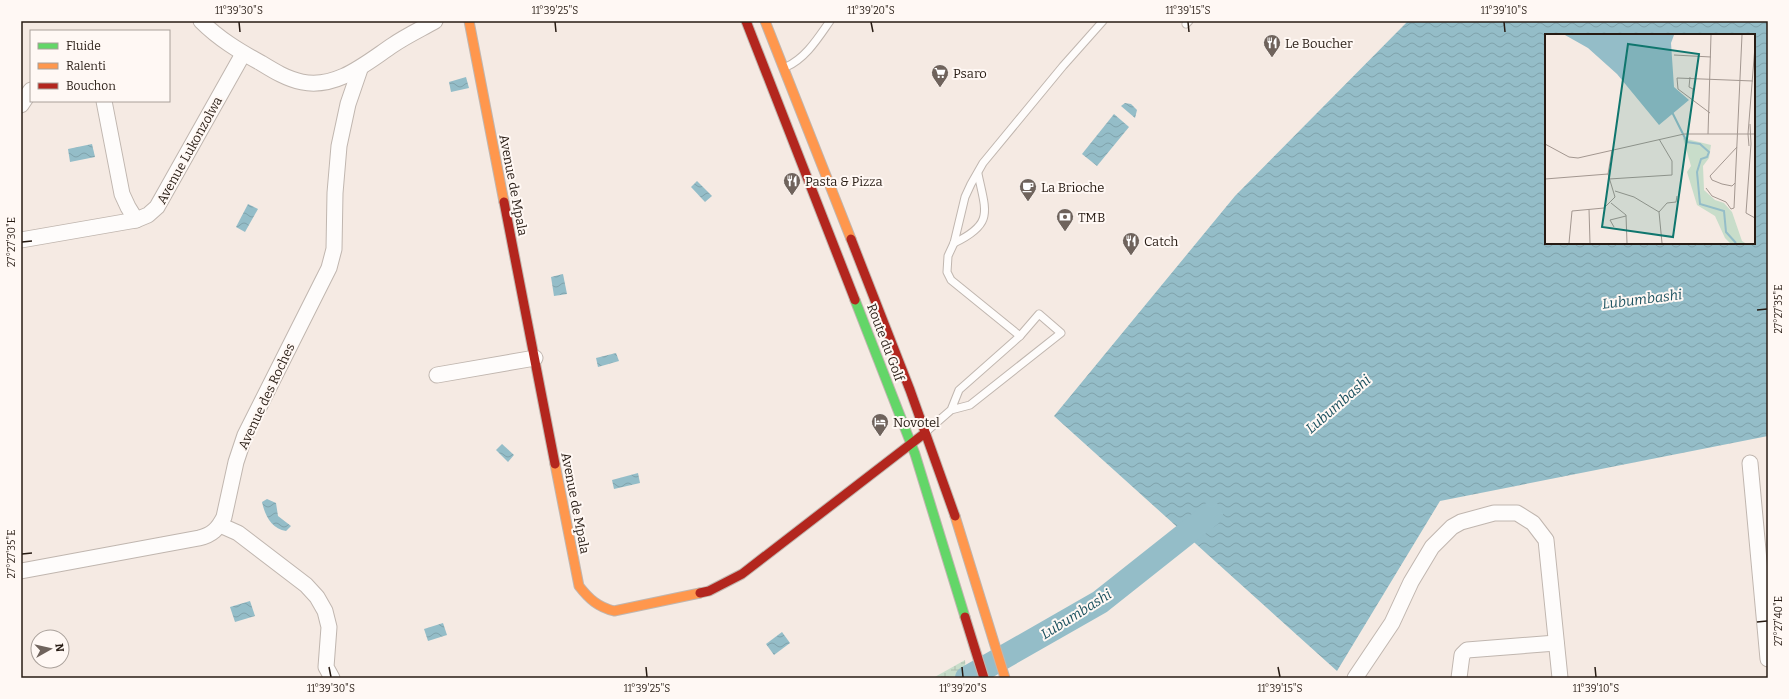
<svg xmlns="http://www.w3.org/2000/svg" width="1789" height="699" viewBox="0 0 1789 699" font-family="Bitter,serif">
<defs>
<pattern id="wetland-marsh" width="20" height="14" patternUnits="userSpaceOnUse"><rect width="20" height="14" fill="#c8ddca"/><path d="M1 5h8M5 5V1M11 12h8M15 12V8" fill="none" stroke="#acbdad"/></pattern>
<pattern id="water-waves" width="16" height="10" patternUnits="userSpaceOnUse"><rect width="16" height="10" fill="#94bdc8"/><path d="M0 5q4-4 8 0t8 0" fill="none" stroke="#80a2ab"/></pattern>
</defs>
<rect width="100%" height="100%" fill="#f5eae3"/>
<path fill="url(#wetland-marsh)" d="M 965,660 L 966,678 L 933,678 Z"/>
<g fill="url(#water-waves)" fill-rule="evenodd">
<path d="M 1408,21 L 1768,21 L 1768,436 L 1440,501 L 1337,671 L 1054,416 L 1235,196 ZM 1546,35 L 1754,35 L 1754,243 L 1546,243 Z"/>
<path d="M 466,77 L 469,88 L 451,92 L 449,82 Z"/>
<path d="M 1125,103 L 1131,104 L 1137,110 L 1135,118 L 1121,106 Z"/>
<path d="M 1114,114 L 1129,127 L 1097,166 L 1082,154 Z"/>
<path d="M 92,144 L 95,157 L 70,162 L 68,149 Z"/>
<path d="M 697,181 L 712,196 L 705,202 L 691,187 Z"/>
<path d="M 248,204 L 258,209 L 245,232 L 236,227 Z"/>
<path d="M 563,274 L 567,294 L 554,296 L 551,277 Z"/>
<path d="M 616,353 L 619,361 L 598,367 L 596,358 Z"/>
<path d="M 502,444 L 514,455 L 508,462 L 496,450 Z"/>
<path d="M 638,473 L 640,483 L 614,489 L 612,480 Z"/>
<path d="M 267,499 L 276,503 L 278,516 L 291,526 L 286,531 C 272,529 265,516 262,502 Z"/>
<path d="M 250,601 L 255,616 L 235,622 L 230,607 Z"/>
<path d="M 443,623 L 447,635 L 428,641 L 424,629 Z"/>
<path d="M 782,632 L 790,643 L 774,655 L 766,644 Z"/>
</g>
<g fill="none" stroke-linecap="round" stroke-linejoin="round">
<path stroke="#94bdc8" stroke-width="24" d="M 967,678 L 1100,602 L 1211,514"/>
<defs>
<g id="lane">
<path d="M 1186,24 L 1189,21"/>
<path d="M 786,67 C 806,58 818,38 830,21"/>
<path d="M 954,243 C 994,224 986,212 978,174"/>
<path d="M 1020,336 L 951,280 L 947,272 L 948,256 L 954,243 L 965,197 L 971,184 L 983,163 L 1063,66 L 1103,21"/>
<path d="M 928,430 L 951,410 L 970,405 L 1061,333 L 1039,314 L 1020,336 L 959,390 L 951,410"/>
</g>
<g id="street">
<path d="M 201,21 C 219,39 239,51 261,63 C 274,71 287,79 302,82 C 337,89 366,63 393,45 C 406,36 421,29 435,21"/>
<path d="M 104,101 L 122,194 L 128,207 L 136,220"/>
<path d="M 21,105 L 31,90"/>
<path d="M 21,240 L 136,220 L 148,215 L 157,207 L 243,54"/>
<path d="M 437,375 L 535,358"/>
<path d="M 1750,463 L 1768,659"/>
<path d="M 220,525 L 238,533 L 306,585 L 317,597 L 325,611 L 329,627 L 326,667 L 332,678"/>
<path d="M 21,571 L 199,538 C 212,535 218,529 224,517 L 236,462 L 245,435 L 329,268 L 334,249 L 335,193 L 339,146 L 348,104 L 360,69"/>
<path d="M 1355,678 L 1392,623 L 1411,582 L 1432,547 L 1452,527 L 1461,522 L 1494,513 L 1517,513 L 1533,523 L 1546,540 L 1560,678"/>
<path d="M 1459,678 L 1462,655 L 1467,650 L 1556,643"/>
</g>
<path id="fast" d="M 855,300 L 915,454 L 965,617"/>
<g id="slow">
<path d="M 469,21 L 504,202"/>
<path d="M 765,21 L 851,239"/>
<path d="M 555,464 L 579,586 C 589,599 598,607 614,611 L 700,593"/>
<path d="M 955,516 L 1005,678"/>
</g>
<g id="jam">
<path d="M 746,21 L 855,300"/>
<path d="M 504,202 L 555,464"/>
<path d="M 851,239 L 910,390 L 955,516"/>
<path d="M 700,593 L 709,591 L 742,574 L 925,433"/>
<path d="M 965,617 L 984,678"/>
</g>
</defs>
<use href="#lane" stroke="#c0b6af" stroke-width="9"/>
<use href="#street" stroke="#c0b6af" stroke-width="17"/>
<use href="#fast" stroke="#c0b6af" stroke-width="11"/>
<use href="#slow" stroke="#c0b6af" stroke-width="11"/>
<use href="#jam" stroke="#c0b6af" stroke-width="11"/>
<use href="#lane" stroke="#fefcfb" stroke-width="7"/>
<use href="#street" stroke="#fefcfb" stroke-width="15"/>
<use href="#fast" stroke="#63d668" stroke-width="9"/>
<use href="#slow" stroke="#ff974d" stroke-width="9"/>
<use href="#jam" stroke="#b3261e" stroke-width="9"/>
</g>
<path fill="none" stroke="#271b13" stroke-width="1.5" d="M 239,22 L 240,32M 555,22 L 556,32M 871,22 L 873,32M 1188,22 L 1189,32M 1504,22 L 1505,32M 22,242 L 32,241M 1757,310 L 1767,309M 22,554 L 32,553M 1757,622 L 1767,621M 329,667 L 331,677M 646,667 L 647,677M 962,667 L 963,677M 1278,667 L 1280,677M 1595,667 L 1596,677"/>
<defs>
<symbol id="restaurant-pin" viewBox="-11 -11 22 30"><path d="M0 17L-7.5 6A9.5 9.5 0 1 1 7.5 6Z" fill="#6f635c" stroke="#fff8f4"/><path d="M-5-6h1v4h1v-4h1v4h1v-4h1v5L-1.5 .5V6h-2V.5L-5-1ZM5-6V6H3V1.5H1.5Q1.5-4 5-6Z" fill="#fff"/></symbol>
<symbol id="supermarket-pin" viewBox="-11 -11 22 30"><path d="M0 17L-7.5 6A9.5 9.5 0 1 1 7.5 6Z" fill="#6f635c" stroke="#fff8f4"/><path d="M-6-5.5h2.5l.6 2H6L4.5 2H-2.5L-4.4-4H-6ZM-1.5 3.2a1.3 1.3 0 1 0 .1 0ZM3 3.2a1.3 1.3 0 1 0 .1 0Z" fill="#fff"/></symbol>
<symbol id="cafe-pin" viewBox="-11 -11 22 30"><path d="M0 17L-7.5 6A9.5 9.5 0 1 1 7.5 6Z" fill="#6f635c" stroke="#fff8f4"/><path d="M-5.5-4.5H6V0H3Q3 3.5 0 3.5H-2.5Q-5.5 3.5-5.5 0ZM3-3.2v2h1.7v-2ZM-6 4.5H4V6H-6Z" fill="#fff"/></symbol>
<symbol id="bank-pin" viewBox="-11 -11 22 30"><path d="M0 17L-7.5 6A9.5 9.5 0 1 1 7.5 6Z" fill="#6f635c" stroke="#fff8f4"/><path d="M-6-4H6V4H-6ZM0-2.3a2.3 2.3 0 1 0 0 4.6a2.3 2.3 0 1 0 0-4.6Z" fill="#fff"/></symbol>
<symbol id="hotel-pin" viewBox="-11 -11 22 30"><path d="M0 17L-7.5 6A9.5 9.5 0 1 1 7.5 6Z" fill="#6f635c" stroke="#fff8f4"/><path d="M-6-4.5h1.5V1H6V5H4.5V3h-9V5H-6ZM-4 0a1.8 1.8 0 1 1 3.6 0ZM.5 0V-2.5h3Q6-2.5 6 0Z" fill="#fff"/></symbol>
</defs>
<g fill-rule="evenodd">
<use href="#restaurant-pin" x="1262" y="33" width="20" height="27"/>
<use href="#supermarket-pin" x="930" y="63" width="20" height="27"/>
<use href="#restaurant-pin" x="782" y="171" width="20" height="27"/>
<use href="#cafe-pin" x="1018" y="177" width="20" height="27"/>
<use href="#bank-pin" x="1055" y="207" width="20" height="27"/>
<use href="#restaurant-pin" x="1121" y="231" width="20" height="27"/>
<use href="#hotel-pin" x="870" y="412" width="20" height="27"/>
</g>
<g text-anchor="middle" stroke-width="4" stroke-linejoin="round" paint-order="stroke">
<g font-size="13" fill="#271b13" stroke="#fff8f4" text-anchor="start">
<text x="1285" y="48">Le Boucher</text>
<text x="953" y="78">Psaro</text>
<text x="805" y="186">Pasta &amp; Pizza</text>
<text x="1041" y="192">La Brioche</text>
<text x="1078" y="222">TMB</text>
<text x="1144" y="246">Catch</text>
<text x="893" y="427">Novotel</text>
</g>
<g font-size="13" fill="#271b13" stroke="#fff8f4">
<text transform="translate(189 150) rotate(-61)" y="5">Avenue Lukonzolwa</text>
<text transform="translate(514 185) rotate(79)" y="5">Avenue de Mpala</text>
<text transform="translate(886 342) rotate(69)" y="5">Route du Golf</text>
<text transform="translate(266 396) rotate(-65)" y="5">Avenue des Roches</text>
<text transform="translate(576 503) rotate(79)" y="5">Avenue de Mpala</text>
</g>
<g font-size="14" font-style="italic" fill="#1a505e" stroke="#fff8f4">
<text transform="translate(1642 299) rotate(-7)" y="5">Lubumbashi</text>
<text transform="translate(1338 404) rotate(-41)" y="5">Lubumbashi</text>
<text transform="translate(1076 614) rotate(-32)" y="5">Lubumbashi</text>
</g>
</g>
<g transform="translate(1545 34)">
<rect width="210" height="210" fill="#f5eae3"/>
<path d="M 138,104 L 166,111 L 164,124 L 158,132 L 159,156 L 170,166 L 179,169 L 187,178 L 197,207 L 200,209 L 185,209 L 180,204 L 170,182 L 152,171 L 142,138 L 146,132 Z" fill="#c8ddca"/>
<path d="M 20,1 L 129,1 L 126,9 L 129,53 L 144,66 L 114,91 L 72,40 L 43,14 Z" fill="#94bdc8"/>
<path fill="none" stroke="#94bdc8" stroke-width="2" d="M 127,78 L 142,108 L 155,110 L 164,118 L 162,123 L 156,125 L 152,138 L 155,170 L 179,177 L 181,198 L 191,209"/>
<path fill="none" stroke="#a39790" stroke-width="1" d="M 129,21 L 166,23M 145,43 L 144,53 L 148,55 L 148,60M 165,79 L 133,55 L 132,44 L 208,47M 205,90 L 206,110 L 201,179 L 210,184M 163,100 L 166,1M 0,110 L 24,123 L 33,124 L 139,100 L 210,100M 204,112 L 203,100 L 210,12M 0,145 L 63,140M 64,145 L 127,141 L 127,127 L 114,105M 190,149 L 187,152 L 177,150 L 167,146 L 165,142 L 192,113M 161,154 L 167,162 L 181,168 L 186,175 L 189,174 L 197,1M 70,157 L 89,163 L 114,178M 66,169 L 81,181 L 82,209M 44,175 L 45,209M 114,178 L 117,209M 114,178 L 122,169 L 131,168 L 132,162M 69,193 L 65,186 L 81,182M 24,209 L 27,177 L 59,174 L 70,163 L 63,140 L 67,116"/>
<path fill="#0f766e" fill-opacity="0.15" stroke="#0f766e" stroke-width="2" d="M 83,10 L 154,20 L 128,203 L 57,193 Z"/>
<rect width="210" height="210" fill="none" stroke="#271b13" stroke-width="2"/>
</g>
<rect width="1789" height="699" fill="none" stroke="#fff8f4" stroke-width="44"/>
<rect x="30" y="30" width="140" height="72" fill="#fff8f4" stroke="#a9a09a"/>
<rect x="38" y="43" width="20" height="6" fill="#63d668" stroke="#a9a09a"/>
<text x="66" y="50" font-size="12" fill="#271b13">Fluide</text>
<rect x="38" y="63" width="20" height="6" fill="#ff974d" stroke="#a9a09a"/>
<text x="66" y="70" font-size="12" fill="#271b13">Ralenti</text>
<rect x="38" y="83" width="20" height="6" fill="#b3261e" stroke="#a9a09a"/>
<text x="66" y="90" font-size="12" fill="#271b13">Bouchon</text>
<g transform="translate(50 649) rotate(82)"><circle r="19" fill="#fff8f4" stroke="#a9a09a"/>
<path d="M0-3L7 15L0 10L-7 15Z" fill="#6f635c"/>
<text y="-6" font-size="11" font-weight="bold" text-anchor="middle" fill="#271b13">N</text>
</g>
<rect x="22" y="22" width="1745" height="655" fill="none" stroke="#271b13" stroke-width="1.5"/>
<g font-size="10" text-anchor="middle" fill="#271b13">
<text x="239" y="14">11°39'30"S</text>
<text x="555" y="14">11°39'25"S</text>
<text x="871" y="14">11°39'20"S</text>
<text x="1188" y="14">11°39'15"S</text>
<text x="1504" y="14">11°39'10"S</text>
<text transform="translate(11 242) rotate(-90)" y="4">27°27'30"E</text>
<text transform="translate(1778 309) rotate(-90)" y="4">27°27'35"E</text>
<text transform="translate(11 554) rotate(-90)" y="4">27°27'35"E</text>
<text transform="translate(1778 621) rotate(-90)" y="4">27°27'40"E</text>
<text x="331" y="692">11°39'30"S</text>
<text x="647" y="692">11°39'25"S</text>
<text x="963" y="692">11°39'20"S</text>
<text x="1280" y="692">11°39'15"S</text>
<text x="1596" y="692">11°39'10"S</text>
</g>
</svg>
